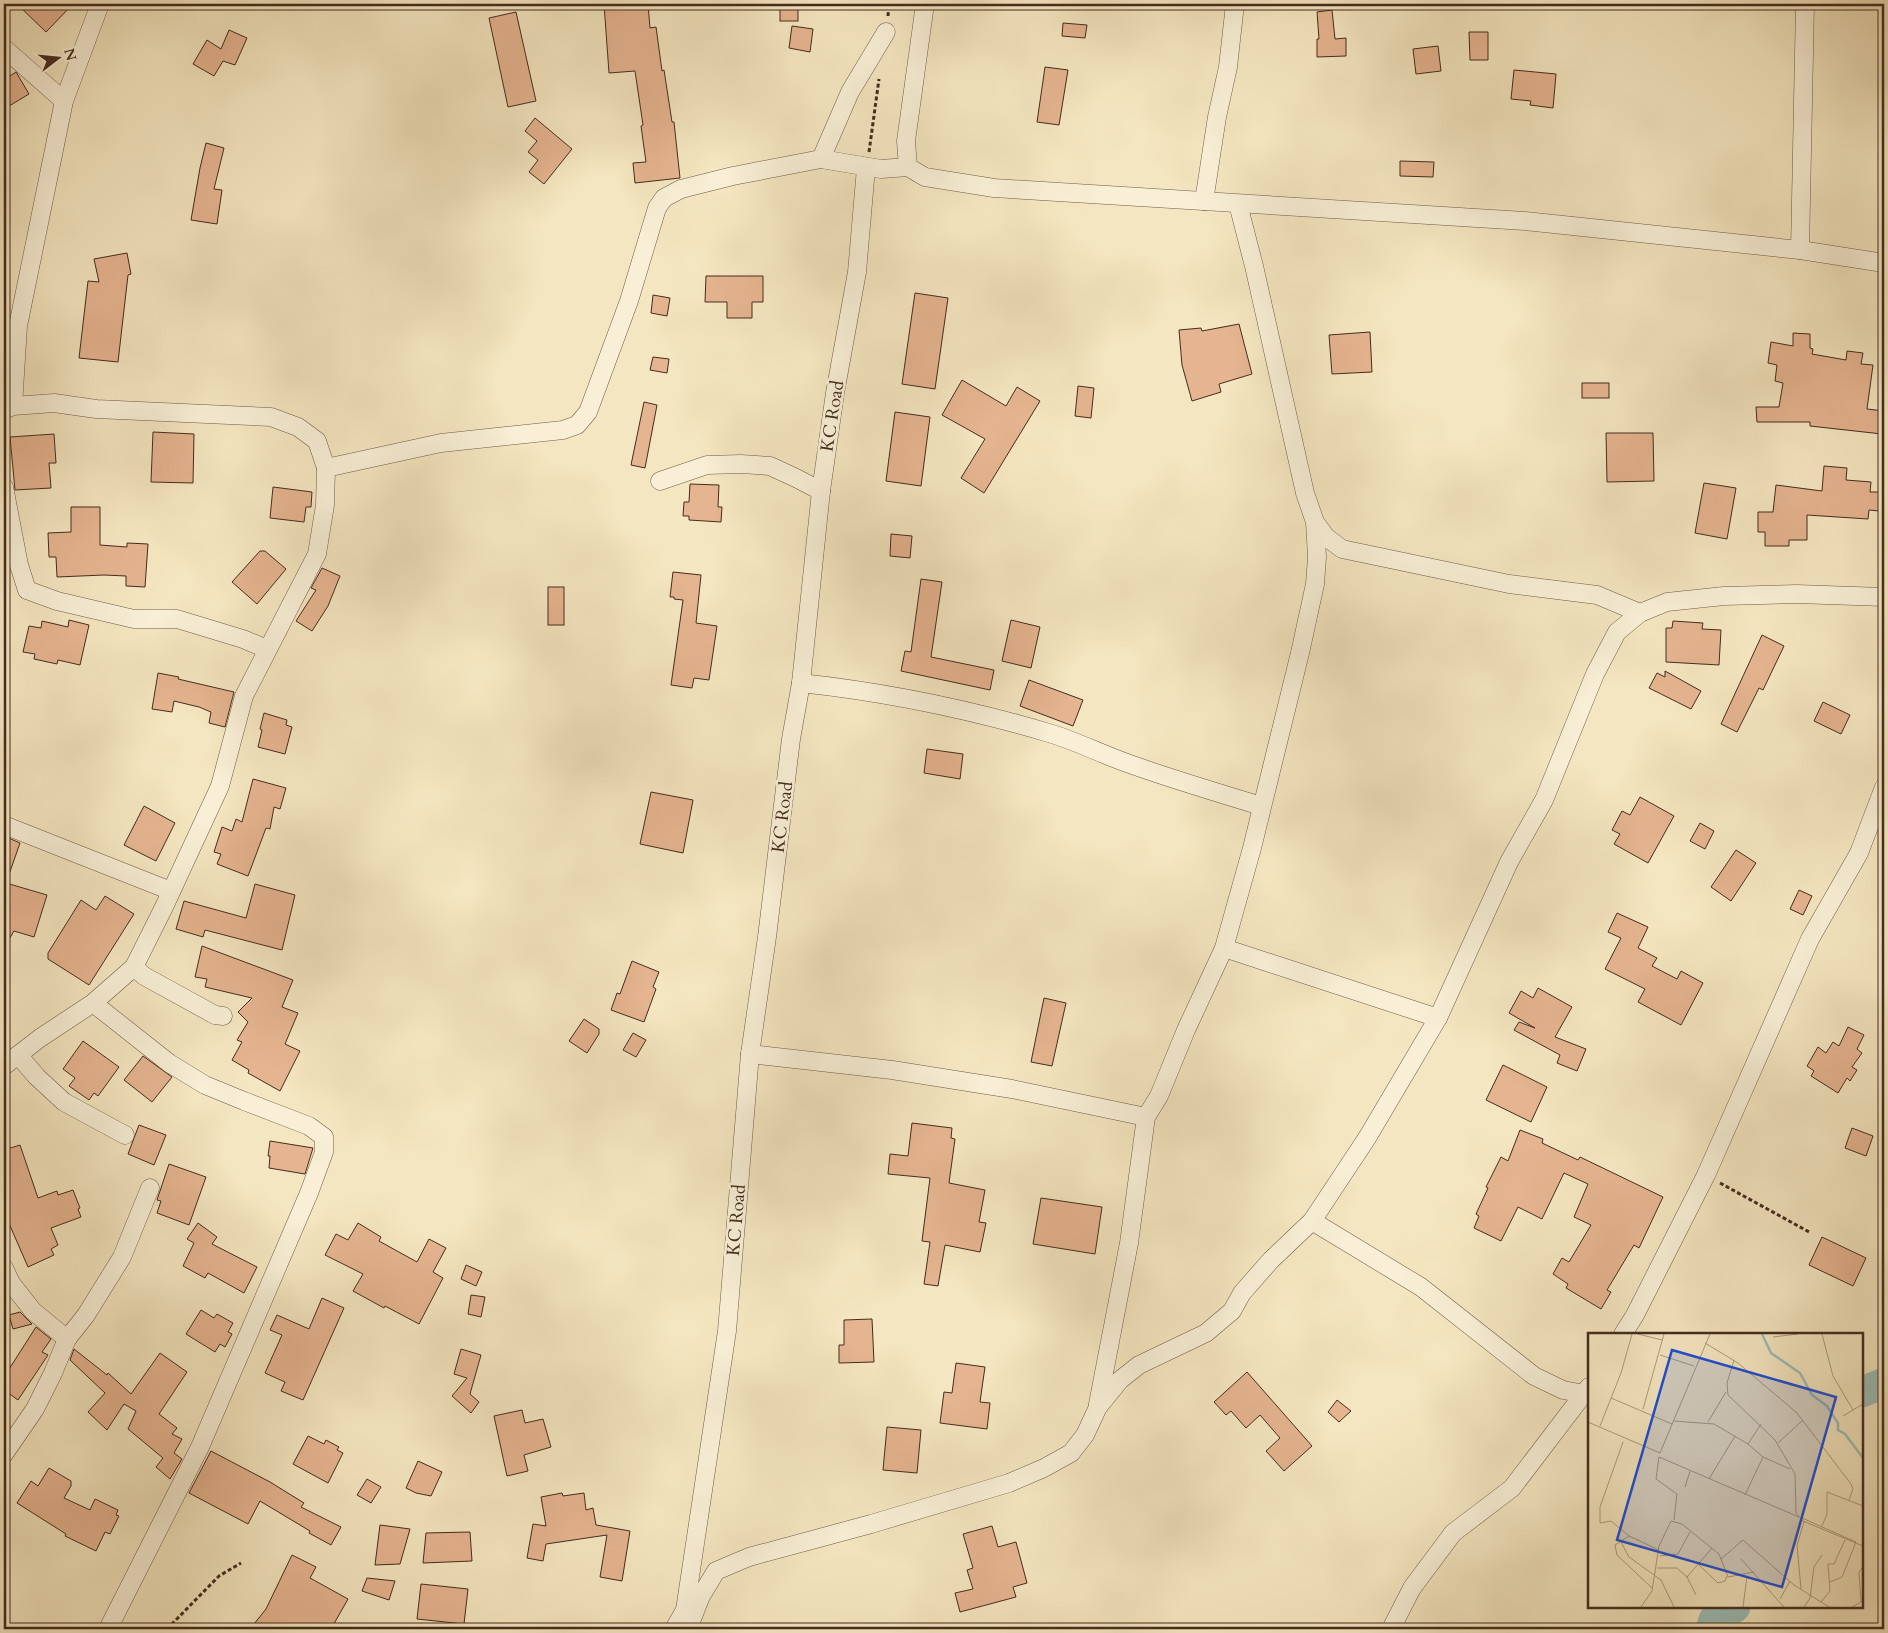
<svg xmlns="http://www.w3.org/2000/svg" width="1888" height="1633" viewBox="0 0 1888 1633" font-family="Cardo,serif">
<rect width="100%" height="100%" fill="#f4e6c0"/>
<filter id="stains"><feTurbulence type="fractalNoise" baseFrequency=".004" numOctaves="4"/><feColorMatrix values="0 0 0 0 .2 0 0 0 0 .09 0 0 0 0 .02 0 0 0 .5 -.17"/></filter>
<radialGradient id="worn" r=".72"><stop offset=".6" stop-color="#630" stop-opacity="0"/><stop offset="1" stop-color="#630" stop-opacity=".3"/></radialGradient>
<g fill="none" stroke-linecap="round" stroke-linejoin="round">
<g stroke="#9cbeb8" stroke-width="31">
<path d="M 1862,1392 L 1884,1383"/>
<path d="M 1711,1629 L 1714,1620 L 1735,1607"/>
</g>
</g>
<g fill="#e5b490" stroke="#442c1e">
<path d="M 17,4 L 73,4 L 46,32 Z"/>
<path d="M 604,4 L 648,4 L 650,28 L 656,27 L 662,71 L 664,70 L 672,122 L 674,122 L 680,178 L 635,183 L 633,163 L 646,162 L 641,126 L 643,125 L 635,71 L 609,73 Z"/>
<rect x="780" y="4" width="18" height="17"/>
<path d="M 1332,10 L 1335,39 L 1346,38 L 1346,56 L 1317,57 L 1317,39 L 1319,39 L 1317,12 Z"/>
<path d="M 516,12 L 536,101 L 508,107 L 489,18 Z"/>
<path d="M 1063,23 L 1087,25 L 1085,38 L 1062,36 Z"/>
<path d="M 792,26 L 813,29 L 810,52 L 789,48 Z"/>
<path d="M 229,30 L 247,38 L 235,65 L 223,61 L 214,76 L 193,64 L 207,40 L 221,49 Z"/>
<path d="M 1469,32 L 1488,32 L 1488,60 L 1470,60 Z"/>
<path d="M 1438,46 L 1441,71 L 1416,74 L 1413,49 Z"/>
<path d="M 1045,67 L 1068,70 L 1059,125 L 1037,122 Z"/>
<path d="M 1514,70 L 1556,74 L 1553,108 L 1530,105 L 1531,101 L 1511,99 Z"/>
<path d="M 16,72 L 29,94 L 4,109 L 4,80 Z"/>
<path d="M 535,118 L 572,149 L 544,184 L 529,172 L 538,160 L 528,152 L 537,141 L 525,131 Z"/>
<path d="M 206,143 L 224,148 L 214,189 L 222,190 L 217,224 L 191,220 L 200,168 Z"/>
<path d="M 1400,161 L 1434,162 L 1433,177 L 1400,176 Z"/>
<path d="M 127,253 L 131,274 L 128,275 L 118,362 L 79,358 L 88,281 L 99,282 L 94,259 Z"/>
<path d="M 706,276 L 763,276 L 763,302 L 752,302 L 752,318 L 727,318 L 727,302 L 705,302 Z"/>
<path d="M 915,293 L 948,298 L 935,389 L 902,384 Z"/>
<path d="M 653,295 L 670,298 L 667,316 L 651,313 Z"/>
<path d="M 1239,324 L 1252,374 L 1219,384 L 1221,392 L 1192,401 L 1182,365 L 1179,330 L 1201,328 L 1202,331 Z"/>
<path d="M 1370,332 L 1372,372 L 1332,374 L 1329,335 Z"/>
<path d="M 1793,333 L 1810,334 L 1810,348 L 1813,349 L 1812,354 L 1846,360 L 1847,351 L 1863,353 L 1861,364 L 1873,365 L 1867,409 L 1884,411 L 1882,434 L 1810,426 L 1810,422 L 1757,422 L 1756,407 L 1779,407 L 1783,383 L 1775,381 L 1777,365 L 1768,363 L 1771,342 L 1793,346 Z"/>
<path d="M 653,357 L 669,359 L 667,373 L 650,370 Z"/>
<path d="M 962,380 L 1006,406 L 1017,387 L 1040,401 L 984,493 L 961,478 L 985,439 L 942,415 Z"/>
<rect x="1582" y="383" width="27" height="15"/>
<path d="M 1078,386 L 1094,388 L 1091,418 L 1075,416 Z"/>
<path d="M 644,402 L 657,405 L 645,468 L 631,465 Z"/>
<path d="M 895,412 L 930,417 L 921,486 L 886,481 Z"/>
<path d="M 153,432 L 194,434 L 193,483 L 151,482 Z"/>
<path d="M 1606,433 L 1653,433 L 1654,481 L 1607,482 Z"/>
<path d="M 54,434 L 56,463 L 49,463 L 51,488 L 15,490 L 10,437 Z"/>
<path d="M 1824,466 L 1847,468 L 1846,480 L 1871,482 L 1870,492 L 1880,492 L 1879,511 L 1869,510 L 1868,519 L 1807,515 L 1807,540 L 1789,540 L 1789,546 L 1765,546 L 1765,532 L 1758,532 L 1758,512 L 1773,512 L 1776,485 L 1822,491 Z"/>
<path d="M 1704,483 L 1736,488 L 1727,539 L 1695,533 Z"/>
<path d="M 690,484 L 719,485 L 718,507 L 722,507 L 721,522 L 689,520 L 689,516 L 683,516 L 684,502 L 689,502 Z"/>
<path d="M 273,487 L 312,492 L 311,507 L 306,507 L 304,522 L 270,518 Z"/>
<path d="M 71,507 L 100,507 L 100,545 L 127,547 L 127,543 L 148,544 L 145,587 L 126,586 L 126,576 L 104,575 L 57,577 L 56,557 L 49,557 L 48,533 L 71,532 Z"/>
<path d="M 891,534 L 912,536 L 910,558 L 890,556 Z"/>
<path d="M 260,551 L 265,551 L 286,569 L 257,604 L 232,582 Z"/>
<path d="M 322,568 L 340,576 L 328,606 L 312,631 L 296,621 L 316,590 L 311,588 Z"/>
<path d="M 673,572 L 701,575 L 696,623 L 717,626 L 709,680 L 694,678 L 692,688 L 671,685 L 683,600 L 674,599 L 674,597 L 670,597 Z"/>
<path d="M 921,579 L 942,582 L 931,657 L 994,670 L 990,690 L 901,671 L 905,651 L 911,652 Z"/>
<rect x="548" y="587" width="16" height="38"/>
<path d="M 69,620 L 89,625 L 80,665 L 58,660 L 57,664 L 34,659 L 35,654 L 23,652 L 29,626 L 41,628 L 42,621 L 68,627 Z"/>
<path d="M 1011,620 L 1040,627 L 1031,668 L 1002,661 Z"/>
<path d="M 1673,621 L 1703,623 L 1702,629 L 1721,630 L 1719,665 L 1666,662 L 1666,628 L 1672,628 Z"/>
<path d="M 1762,635 L 1784,646 L 1763,690 L 1759,688 L 1737,732 L 1721,724 Z"/>
<path d="M 1665,671 L 1701,691 L 1691,709 L 1649,688 L 1657,673 L 1665,677 Z"/>
<path d="M 158,673 L 179,677 L 178,679 L 234,692 L 225,727 L 209,723 L 211,712 L 199,707 L 174,701 L 172,712 L 152,709 Z"/>
<path d="M 1029,680 L 1083,700 L 1073,726 L 1020,706 Z"/>
<path d="M 1823,702 L 1850,715 L 1841,734 L 1814,721 Z"/>
<path d="M 264,713 L 287,720 L 286,725 L 292,727 L 285,754 L 258,747 L 262,730 L 260,729 Z"/>
<path d="M 927,749 L 963,754 L 960,779 L 924,773 Z"/>
<path d="M 253,779 L 286,788 L 280,809 L 274,807 L 270,829 L 266,828 L 248,876 L 217,864 L 221,854 L 214,852 L 222,827 L 232,831 L 236,819 L 242,822 Z"/>
<path d="M 651,792 L 693,800 L 683,853 L 640,844 Z"/>
<path d="M 1640,797 L 1674,816 L 1648,863 L 1614,844 L 1620,834 L 1612,830 L 1622,811 L 1630,815 Z"/>
<path d="M 144,806 L 175,823 L 156,861 L 124,845 Z"/>
<path d="M 1700,823 L 1714,831 L 1705,849 L 1690,841 Z"/>
<path d="M 4,836 L 20,843 L 6,883 L 47,895 L 34,937 L 14,931 L 4,948 Z"/>
<path d="M 1736,850 L 1756,863 L 1731,901 L 1711,887 Z"/>
<path d="M 255,884 L 295,895 L 282,950 L 205,930 L 203,937 L 176,929 L 184,901 L 246,918 Z"/>
<path d="M 1799,890 L 1812,896 L 1803,915 L 1790,909 Z"/>
<path d="M 105,896 L 134,914 L 89,985 L 48,959 L 48,953 L 81,900 L 96,910 Z"/>
<path d="M 1617,913 L 1648,927 L 1638,948 L 1657,958 L 1652,966 L 1677,979 L 1681,971 L 1703,983 L 1681,1025 L 1638,1002 L 1645,989 L 1605,969 L 1621,938 L 1608,932 Z"/>
<path d="M 202,946 L 293,980 L 282,1007 L 298,1013 L 285,1044 L 300,1051 L 280,1091 L 248,1073 L 249,1070 L 232,1060 L 242,1042 L 237,1040 L 248,1022 L 238,1012 L 252,998 L 205,987 L 207,979 L 195,977 Z"/>
<path d="M 632,961 L 659,972 L 653,987 L 656,989 L 644,1022 L 611,1010 L 617,993 L 620,994 Z"/>
<path d="M 1538,988 L 1572,1007 L 1555,1037 L 1586,1049 L 1577,1071 L 1557,1063 L 1560,1055 L 1514,1030 L 1519,1022 L 1535,1028 L 1509,1013 L 1521,991 L 1533,998 Z"/>
<path d="M 1044,998 L 1066,1003 L 1052,1066 L 1031,1062 Z"/>
<path d="M 584,1019 L 599,1029 L 599,1034 L 587,1053 L 569,1041 Z"/>
<path d="M 1848,1027 L 1864,1035 L 1857,1049 L 1862,1053 L 1852,1067 L 1857,1070 L 1850,1081 L 1847,1078 L 1838,1093 L 1811,1076 L 1814,1071 L 1807,1066 L 1818,1047 L 1826,1053 L 1833,1042 L 1839,1046 Z"/>
<path d="M 633,1033 L 646,1040 L 636,1057 L 623,1050 Z"/>
<path d="M 83,1041 L 119,1067 L 98,1096 L 94,1093 L 89,1100 L 69,1086 L 75,1078 L 63,1069 Z"/>
<path d="M 143,1056 L 172,1077 L 152,1102 L 124,1080 Z"/>
<path d="M 1503,1065 L 1547,1087 L 1531,1122 L 1486,1100 Z"/>
<path d="M 912,1123 L 952,1128 L 951,1138 L 955,1139 L 949,1183 L 985,1190 L 979,1222 L 986,1223 L 980,1252 L 945,1245 L 938,1286 L 924,1284 L 930,1242 L 922,1241 L 930,1178 L 888,1174 L 890,1154 L 908,1156 Z"/>
<path d="M 139,1125 L 166,1135 L 154,1165 L 128,1154 Z"/>
<path d="M 1852,1128 L 1873,1136 L 1866,1156 L 1845,1148 Z"/>
<path d="M 1520,1130 L 1543,1139 L 1542,1143 L 1578,1160 L 1580,1157 L 1663,1197 L 1639,1248 L 1634,1245 L 1607,1290 L 1611,1292 L 1601,1309 L 1566,1288 L 1568,1284 L 1553,1274 L 1562,1258 L 1569,1262 L 1591,1225 L 1574,1217 L 1588,1184 L 1564,1173 L 1542,1219 L 1518,1207 L 1501,1241 L 1474,1228 L 1479,1216 L 1476,1214 L 1488,1188 L 1486,1187 L 1501,1157 L 1508,1161 Z"/>
<path d="M 270,1141 L 313,1148 L 305,1174 L 269,1168 L 270,1156 L 268,1156 Z"/>
<path d="M 20,1145 L 38,1198 L 57,1191 L 58,1195 L 73,1190 L 80,1208 L 78,1209 L 81,1217 L 51,1228 L 58,1245 L 51,1249 L 54,1255 L 28,1267 L 4,1212 L 4,1150 Z"/>
<path d="M 169,1164 L 206,1177 L 189,1225 L 157,1213 L 161,1201 L 157,1200 Z"/>
<path d="M 1041,1198 L 1102,1207 L 1095,1254 L 1033,1244 Z"/>
<path d="M 198,1223 L 217,1237 L 212,1244 L 257,1267 L 244,1293 L 208,1273 L 205,1278 L 183,1266 L 194,1243 L 187,1239 Z"/>
<path d="M 358,1223 L 381,1237 L 379,1241 L 417,1262 L 429,1239 L 446,1248 L 433,1272 L 443,1278 L 419,1324 L 385,1306 L 384,1308 L 353,1291 L 363,1274 L 325,1255 L 336,1234 L 348,1240 Z"/>
<path d="M 1822,1237 L 1866,1258 L 1853,1286 L 1809,1265 Z"/>
<path d="M 466,1265 L 482,1272 L 476,1286 L 461,1279 Z"/>
<path d="M 471,1295 L 485,1297 L 481,1317 L 468,1314 Z"/>
<path d="M 322,1298 L 344,1308 L 303,1400 L 281,1391 L 285,1382 L 265,1373 L 282,1335 L 270,1330 L 277,1315 L 309,1329 Z"/>
<path d="M 201,1310 L 214,1318 L 217,1314 L 233,1323 L 228,1332 L 232,1334 L 225,1347 L 220,1344 L 215,1352 L 186,1334 Z"/>
<path d="M 20,1312 L 32,1324 L 13,1329 L 9,1315 Z"/>
<path d="M 872,1319 L 874,1362 L 839,1363 L 839,1345 L 844,1345 L 844,1320 Z"/>
<path d="M 36,1327 L 51,1339 L 42,1352 L 48,1355 L 18,1400 L 4,1390 L 4,1377 Z"/>
<path d="M 74,1349 L 107,1375 L 108,1373 L 131,1394 L 160,1353 L 187,1372 L 159,1414 L 177,1428 L 172,1434 L 182,1439 L 174,1453 L 182,1459 L 170,1479 L 156,1467 L 163,1458 L 128,1429 L 136,1411 L 124,1404 L 107,1430 L 88,1412 L 105,1393 L 70,1360 Z"/>
<path d="M 461,1349 L 481,1355 L 470,1394 L 479,1402 L 471,1413 L 452,1396 L 467,1378 L 454,1374 Z"/>
<path d="M 956,1363 L 985,1367 L 980,1402 L 990,1403 L 987,1429 L 940,1423 L 944,1392 L 952,1393 Z"/>
<path d="M 1247,1372 L 1312,1446 L 1284,1471 L 1266,1451 L 1280,1438 L 1260,1415 L 1246,1428 L 1231,1411 L 1226,1415 L 1214,1402 Z"/>
<path d="M 1337,1400 L 1351,1411 L 1339,1422 L 1328,1412 Z"/>
<path d="M 522,1410 L 525,1423 L 543,1419 L 551,1447 L 524,1455 L 528,1471 L 507,1476 L 494,1416 Z"/>
<path d="M 887,1427 L 921,1430 L 917,1473 L 883,1470 Z"/>
<path d="M 308,1436 L 324,1444 L 326,1440 L 339,1447 L 337,1450 L 343,1453 L 328,1483 L 293,1464 Z"/>
<path d="M 211,1451 L 270,1482 L 304,1503 L 301,1507 L 341,1527 L 331,1545 L 309,1533 L 310,1531 L 260,1501 L 248,1524 L 189,1493 Z"/>
<path d="M 418,1461 L 442,1472 L 431,1496 L 416,1493 L 406,1488 Z"/>
<path d="M 49,1468 L 71,1481 L 71,1486 L 64,1498 L 90,1510 L 95,1499 L 118,1510 L 116,1515 L 119,1516 L 110,1534 L 105,1532 L 96,1551 L 65,1536 L 66,1534 L 17,1503 L 31,1481 L 38,1486 Z"/>
<path d="M 367,1479 L 381,1487 L 371,1503 L 357,1495 Z"/>
<path d="M 562,1493 L 563,1496 L 584,1493 L 586,1510 L 593,1508 L 596,1525 L 630,1531 L 622,1581 L 600,1577 L 607,1535 L 546,1544 L 543,1561 L 527,1558 L 533,1524 L 546,1526 L 541,1497 Z"/>
<path d="M 380,1525 L 410,1529 L 400,1564 L 375,1565 Z"/>
<path d="M 992,1526 L 998,1547 L 1016,1542 L 1027,1583 L 1013,1587 L 1016,1597 L 960,1612 L 955,1593 L 973,1589 L 967,1570 L 973,1568 L 963,1534 Z"/>
<path d="M 470,1532 L 472,1561 L 423,1563 L 426,1533 Z"/>
<path d="M 292,1555 L 316,1567 L 310,1578 L 348,1599 L 331,1629 L 250,1629 L 266,1609 Z"/>
<path d="M 367,1578 L 395,1581 L 389,1600 L 362,1591 Z"/>
<path d="M 421,1584 L 468,1589 L 464,1624 L 417,1619 Z"/>
</g>
<g fill="none" stroke-linecap="round" stroke-linejoin="round">
<defs>
<g id="minor">
<path d="M 925,4 L 906,141 L 908,167 L 925,177 L 994,188 L 1525,221 L 1800,250 L 1884,263"/>
<path d="M 4,48 L 64,101"/>
<path d="M 821,159 L 850,92 L 886,32"/>
<path d="M 1204,201 L 1217,117 L 1228,67 L 1235,4"/>
<path d="M 1800,250 L 1805,4"/>
<path d="M 13,406 L 18,326 L 64,101 L 100,4"/>
<path d="M 4,410 L 13,406 L 54,403 L 96,409 L 271,417 L 298,427 L 317,441 L 326,468 L 325,505 L 317,554 L 244,696 L 220,786 L 164,907 L 134,967 L 93,1003 L 40,1038 L 4,1066"/>
<path d="M 326,468 L 441,443 L 563,430 L 577,425 L 588,412 L 629,301 L 657,208 L 664,198 L 681,189 L 733,176 L 821,159 L 881,169 L 908,167"/>
<path d="M 660,481 L 707,465 L 741,464 L 770,466 L 796,478 L 821,491"/>
<path d="M 4,487 L 19,565 L 27,590 L 57,601 L 134,619 L 177,619 L 243,639 L 267,649"/>
<path d="M 1315,522 L 1326,537 L 1342,549 L 1509,584 L 1597,595 L 1640,613"/>
<path d="M 801,683 C 884,692 968,709 1049,733 C 1076,741 1101,754 1127,763 C 1171,779 1216,792 1261,806"/>
<path d="M 4,825 L 171,891"/>
<path d="M 1224,948 L 1438,1018"/>
<path d="M 134,967 L 144,976 L 215,1015 L 223,1016"/>
<path d="M 93,1003 L 169,1063 L 205,1085 L 244,1101 L 309,1126 L 324,1137 L 324,1152 L 309,1193 L 200,1447 L 108,1629"/>
<path d="M 750,1054 L 892,1070 L 1012,1089 L 1146,1117"/>
<path d="M 18,1055 L 37,1077 L 64,1102 L 125,1135"/>
<path d="M 1312,1221 L 1421,1287 L 1534,1376 L 1563,1390 L 1585,1394"/>
<path d="M 4,1268 L 11,1283 L 33,1311 L 67,1339"/>
<path d="M 1623,1334 L 1635,1315 L 1706,1175 L 1810,939 L 1859,853 L 1884,787"/>
<path d="M 1098,1404 L 1129,1243 L 1146,1117 L 1159,1096 L 1186,1030 L 1224,948 L 1252,848 L 1300,653 L 1315,584 L 1317,557 L 1315,522 L 1305,493 L 1254,266 L 1238,204"/>
<path d="M 4,1454 L 35,1409 L 53,1373 L 67,1339 L 86,1315 L 122,1257 L 150,1188"/>
<path d="M 674,1629 L 685,1610 L 727,1331 L 750,1054 L 767,937 L 791,739 L 801,683 L 821,491 L 835,393 L 857,272 L 866,168"/>
<path d="M 688,1629 L 701,1596 L 716,1571 L 749,1557 L 871,1524 L 1009,1483 L 1044,1468 L 1071,1453 L 1085,1435 L 1098,1407 L 1120,1380 L 1139,1365 L 1206,1333 L 1232,1311 L 1242,1293 L 1271,1260 L 1312,1221 L 1367,1138 L 1438,1018 L 1509,862 L 1544,800 L 1595,674 L 1617,632 L 1640,613 L 1667,602 L 1724,596 L 1797,594 L 1884,597"/>
<path d="M 1391,1629 L 1412,1588 L 1453,1533 L 1512,1488 L 1589,1387"/>
</g>
</defs>
<use href="#minor" stroke="#705a46" stroke-width="19"/>
<g stroke="#442c1e" stroke-width="3" stroke-dasharray="4 2.5" stroke-linecap="butt">
<path d="M 888,16 L 889,4"/>
<path d="M 869,152 L 879,79"/>
<path d="M 1720,1183 L 1811,1233"/>
<path d="M 167,1629 L 219,1576 L 241,1563"/>
</g>
<use href="#minor" stroke="#f8efd6" stroke-width="18"/>
</g>
<g text-anchor="middle" stroke-width="5" stroke-linejoin="round" paint-order="stroke">
<g font-size="18" fill="#442c1e" stroke="#f8efd6">
<text transform="translate(832 416) rotate(-81)" y="6">KC Road</text>
<text transform="translate(782 817) rotate(-83)" y="6">KC Road</text>
<text transform="translate(736 1220) rotate(-85)" y="6">KC Road</text>
</g>
</g>
<g transform="translate(1588 1333)">
<rect width="275" height="275" fill="#f4e6c0"/>
<path fill="none" stroke="#9cbeb8" stroke-width="2.5" d="M 174,1 L 183,20 L 212,40 L 224,62 L 239,73 L 250,90 L 250,97 L 257,101 L 275,125"/>
<path fill="none" stroke="#ae9c7f" stroke-width="1" d="M 50,1 L 74,7M 234,1 L 245,43 L 265,77M 185,4 L 210,1M 117,10 L 150,30 L 209,80 L 263,151 L 265,156 L 261,167M 72,22 L 106,33M 146,27 L 139,50 L 140,62 L 187,107 L 207,141 L 208,180 L 216,189 L 209,212 L 213,256M 23,65 L 84,91M 55,76 L 76,1M 255,83 L 275,71M 86,88 L 126,91 L 160,111 L 175,124 L 202,136M 0,89 L 72,120 L 122,1M 120,89 L 138,59M 12,93 L 33,40 L 44,1M 35,109 L 12,174 L 12,190 L 23,188 L 41,203 L 71,217M 190,110 L 215,87M 160,111 L 173,91M 71,124 L 211,184M 71,124 L 68,146 L 89,161 L 86,187M 121,146 L 147,103M 97,154 L 102,138M 157,162 L 175,124M 214,185 L 268,209 L 254,244 L 242,249M 215,188 L 275,213M 234,193 L 239,181 L 239,159 L 275,173M 41,203 L 27,212 L 29,222 L 64,255M 33,209 L 41,224 L 73,247 L 86,274M 72,223 L 90,221 L 102,199M 133,226 L 155,207 L 206,252 L 241,274M 153,226 L 196,274M 111,232 L 130,250 L 137,248 L 139,243M 69,235 L 89,235 L 99,244 L 108,262M 99,244 L 124,215M 192,266 L 202,248M 233,269 L 242,258 L 240,231 L 246,231 L 257,207M 53,274 L 64,258 L 71,213 L 83,188 L 94,191 L 131,221 L 140,244 L 166,239M 155,274 L 159,243M 216,274 L 222,265 L 226,234 L 234,222M 264,274 L 273,269 L 271,240 L 275,233"/>
<path fill="#1d4ed8" fill-opacity="0.15" stroke="#1d4ed8" stroke-width="2.5" d="M 84,17 L 248,64 L 194,254 L 29,207 Z"/>
<rect width="275" height="275" fill="none" stroke="#442c1e" stroke-width="2.5"/>
</g>
<rect width="1888" height="1633" fill="none" stroke="#f4e6c0" stroke-width="20"/>
<rect x="5" y="5" width="1878" height="1623" fill="none" stroke="#442c1e" stroke-width="2.5"/>
<rect x="10" y="10" width="1868" height="1613" fill="none" stroke="#442c1e"/>
<g transform="translate(58 58) rotate(74)" stroke="#f8efd6" stroke-width="4" paint-order="stroke">
<path d="M0-4L9 19L0 12L-9 19Z" fill="#442c1e"/>
<text y="-8" font-size="14" font-weight="bold" text-anchor="middle" fill="#442c1e">N</text>
</g>
<rect width="100%" height="100%" filter="url(#stains)"/>
<rect width="100%" height="100%" fill="url(#worn)"/>
</svg>
